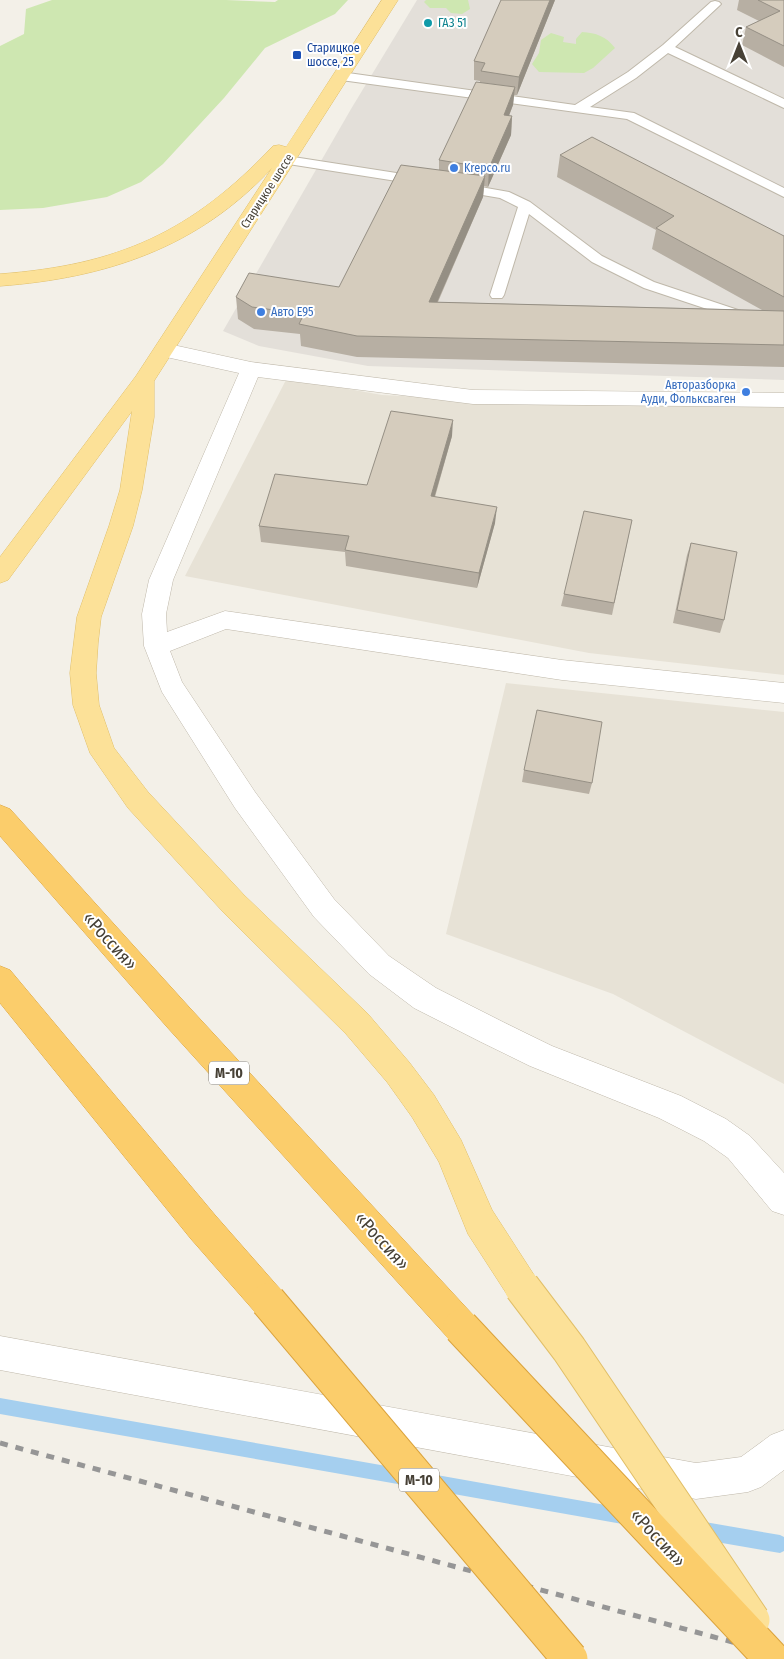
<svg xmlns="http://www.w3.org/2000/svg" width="784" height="1659" viewBox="0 0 784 1659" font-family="'Fira Sans Condensed',sans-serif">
<rect width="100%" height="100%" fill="#f3f0e8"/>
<g fill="#e7e2d6">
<path d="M 287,378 L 382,395 L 592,405 L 784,407 L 784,675 L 589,653 L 185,576 Z"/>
<path d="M 506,683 L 784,712 L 784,1084 L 613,994 L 446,934 Z"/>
</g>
<path fill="#e3dfd9" d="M 417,0 L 784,0 L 784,380 L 368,366 L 259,346 L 223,331 L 351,109 Z"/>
<g fill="#cee7b1">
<path d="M 52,0 L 226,0 L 275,2 L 278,0 L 348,0 L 335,14 L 265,48 L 224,98 L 163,164 L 141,182 L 107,197 L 43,208 L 0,210 L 0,46 L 24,34 L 26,9 Z"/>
<path d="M 426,0 L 468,0 L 470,9 L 462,14 L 451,13 L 446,8 L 430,8 L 424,2 Z"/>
<path d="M 582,32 C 596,33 606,36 615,48 L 593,68 L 584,73 L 539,72 L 532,64 L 539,53 L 541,40 L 551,33 L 564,37 L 563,42 L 576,44 L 576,39 Z"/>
</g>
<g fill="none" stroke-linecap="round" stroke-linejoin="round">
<g fill="#a5cfef" fill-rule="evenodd">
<path d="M 0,1398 L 409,1470 L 415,1472 L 417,1478 L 415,1484 L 409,1486 L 0,1414 Z"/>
<path d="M 431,1474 L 628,1509 L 634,1511 L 636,1517 L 634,1523 L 628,1525 L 431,1490 L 425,1488 L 423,1482 L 425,1476 Z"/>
<path d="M 699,1521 L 780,1535 L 784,1537 L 784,1551 L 780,1553 L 699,1539 L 693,1536 L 690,1530 L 693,1524 Z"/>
</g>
<defs>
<g id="lane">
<path d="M 715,1 L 719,2 L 721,4 L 719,6 L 675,47 L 784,99 L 784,108 L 668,53 L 636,78 L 590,107 L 634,113 L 784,188 L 784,197 L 627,119 L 341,80 L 335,76 L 341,72 L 575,105 L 628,72 L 663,45 L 711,2 Z"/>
<path d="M 287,156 L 422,177 L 429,181 L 422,185 L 282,163 L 280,160 Z"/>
<path d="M 458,183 L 509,192 L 530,202 L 602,256 L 654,282 L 744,312 L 746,315 L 744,318 L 734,318 L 644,288 L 592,262 L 529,214 L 504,295 L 502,298 L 492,298 L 490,295 L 518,207 L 500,198 L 453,190 L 451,187 L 453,184 Z"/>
</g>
<g id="street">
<path d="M 164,343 L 251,362 L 473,390 L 784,393 L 784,407 L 473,404 L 258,377 L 173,580 L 166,614 L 167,632 L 225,611 L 562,660 L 784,683 L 784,703 L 562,680 L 226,629 L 170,651 L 182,682 L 255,792 L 334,899 L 389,956 L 436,988 L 503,1022 L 552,1046 L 681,1096 L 726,1119 L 750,1136 L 784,1173 L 784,1215 L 772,1211 L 728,1158 L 704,1141 L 659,1118 L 530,1066 L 481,1042 L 414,1008 L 369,974 L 314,917 L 235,808 L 162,692 L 144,646 L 142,614 L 149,580 L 239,373 L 157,355 L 154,350 L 157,345 Z"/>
<path d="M 0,1336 L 696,1463 L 741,1457 L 771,1435 L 784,1430 L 784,1470 L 761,1487 L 748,1492 L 696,1499 L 0,1370 Z"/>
</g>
<path id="primary" d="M 382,0 L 398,0 L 154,381 L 154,417 L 142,490 L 133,526 L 101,617 L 98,643 L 96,673 L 99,705 L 114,748 L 148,792 L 244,895 L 368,1014 L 409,1062 L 434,1095 L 461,1140 L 492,1210 L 534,1275 L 539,1287 L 534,1299 L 522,1304 L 510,1299 L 468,1234 L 439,1162 L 412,1117 L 387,1082 L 346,1034 L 224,913 L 128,808 L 90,753 L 73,705 L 70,673 L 77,617 L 109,526 L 120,490 L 132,411 L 8,580 L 0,583 L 0,557 L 136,376 L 272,168 C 198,248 106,278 0,286 L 0,274 C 118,265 191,233 273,146 L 279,145 L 286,147 Z"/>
<g id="highway">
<path d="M 0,805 L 10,809 L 189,1007 L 473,1315 L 478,1327 L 473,1339 L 461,1344 L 449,1339 L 167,1027 L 0,836 Z"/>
<path d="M 0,966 L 10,970 L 215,1215 L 280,1289 L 285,1301 L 280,1313 L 268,1318 L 256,1313 L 191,1239 L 0,1003 Z"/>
</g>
</defs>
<use href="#lane" stroke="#bfb8aa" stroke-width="2"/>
<use href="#street" stroke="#bfb8aa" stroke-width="1"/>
<use href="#primary" stroke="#e1bf68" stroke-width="1"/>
<use href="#highway" stroke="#daa23b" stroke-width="1"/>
<use href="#lane" fill="#fff" fill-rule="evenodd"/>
<use href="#street" fill="#fff" fill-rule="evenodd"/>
<use href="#primary" fill="#fce198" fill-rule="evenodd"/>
<use href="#highway" fill="#fbcd6b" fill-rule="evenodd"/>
<path stroke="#969696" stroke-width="5" stroke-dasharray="8 8" stroke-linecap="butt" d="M 0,1443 L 784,1656"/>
<defs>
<path id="primary-bridge" d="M 522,1287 L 569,1349 L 752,1620"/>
<g id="highway-bridge">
<path d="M 268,1301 L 570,1659"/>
<path d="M 461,1327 L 772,1659"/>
</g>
</defs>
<use href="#primary-bridge" stroke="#e1bf68" stroke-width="37" stroke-linecap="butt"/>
<use href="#highway-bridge" stroke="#daa23b" stroke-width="37" stroke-linecap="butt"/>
<use href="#primary-bridge" stroke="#fce198" stroke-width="35"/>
<use href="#highway-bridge" stroke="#fbcd6b" stroke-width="35"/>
</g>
<g fill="#b7afa3">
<path d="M 555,0 L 517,95 L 514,95 L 513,105 L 509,116 L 512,116 L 511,135 L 488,187 L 484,186 L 483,197 L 438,302 L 762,310 L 652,249 L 656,230 L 557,177 L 560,155 L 784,236 L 784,367 L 357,357 L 301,346 L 300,334 L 254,329 L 238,319 L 236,297 L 339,287 L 439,170 L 439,160 L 480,82 L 480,81 L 474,80 L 474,61 Z"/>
<path d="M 739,0 L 784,0 L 784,67 L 742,45 L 746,27 L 759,21 L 737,10 Z"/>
<path d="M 452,436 L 435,497 L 495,523 L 477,588 L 346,566 L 345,552 L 261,542 L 259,526 L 367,485 Z"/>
<path d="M 632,520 L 612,615 L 561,606 L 564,594 Z"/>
<path d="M 691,543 L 724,620 L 720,633 L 673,623 L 687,555 Z"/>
<path d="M 524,770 L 592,783 L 589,794 L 522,782 Z"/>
</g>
<g fill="#958f84">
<path d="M 550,0 L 555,0 L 517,95 L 519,77 Z"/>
<path d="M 515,87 L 513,105 L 502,133 L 504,115 Z"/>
<path d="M 512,116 L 511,135 L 488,187 L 489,168 Z"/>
<path d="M 485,176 L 483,197 L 428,323 L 429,302 Z"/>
<path d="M 453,420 L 452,436 L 430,512 L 431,496 Z"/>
<path d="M 497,507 L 495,523 L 477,588 L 479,573 Z"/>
</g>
<g fill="#d5ccbd" stroke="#958f84">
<path d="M 501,0 L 550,0 L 519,77 L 481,71 L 485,63 L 474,61 Z"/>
<path d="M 758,0 L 784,0 L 784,46 L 746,27 L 780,11 Z"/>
<path d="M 476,82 L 515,87 L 504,115 L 512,116 L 489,168 L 439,160 Z"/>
<path d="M 592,137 L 784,236 L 784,297 L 656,228 L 674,216 L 560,155 Z"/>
<path d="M 401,165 L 485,176 L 429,302 L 784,311 L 784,345 L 357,336 L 299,324 L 304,314 L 252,307 L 236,297 L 249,273 L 339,287 Z"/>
<path d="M 391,411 L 453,420 L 431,496 L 497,507 L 479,573 L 345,550 L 349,536 L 259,526 L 275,474 L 367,485 Z"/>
<path d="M 584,511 L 632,520 L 614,603 L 564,594 Z"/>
<path d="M 691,543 L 737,552 L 724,620 L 677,610 Z"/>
<path d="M 537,710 L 602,722 L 592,783 L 524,770 Z"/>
</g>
<circle fill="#0f9aa8" stroke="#fff" stroke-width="2" cx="428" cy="23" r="5"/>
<rect fill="#1a4fb4" stroke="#fff" stroke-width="2" x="292" y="50" width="10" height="10" rx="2.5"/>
<g fill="#3f7fe0" stroke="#fff" stroke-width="2">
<circle cx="454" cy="168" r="5"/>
<circle cx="261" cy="312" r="5"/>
<circle cx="746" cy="392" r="5"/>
</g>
<g text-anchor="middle" stroke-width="4" stroke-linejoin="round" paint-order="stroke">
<g font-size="12" fill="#0d838f" stroke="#fff" text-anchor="start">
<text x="438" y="27">ГАЗ 51</text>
</g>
<g font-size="12" fill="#164399" stroke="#fff" text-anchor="start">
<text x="307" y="52">Старицкое<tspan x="307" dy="14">шоссе, 25</tspan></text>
</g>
<g font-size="12" fill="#366cbe" stroke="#fff" text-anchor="start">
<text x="464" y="172">Krepco.ru</text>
<text x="271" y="316">Авто E95</text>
<text x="736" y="389" text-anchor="end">Авторазборка<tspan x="736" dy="14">Ауди, Фольксваген</tspan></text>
</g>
<g font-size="12" fill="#474136" stroke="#fff">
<text transform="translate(267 191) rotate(-57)" y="4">Старицкое шоссе</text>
</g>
<g fill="#fff" stroke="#7e7a72" stroke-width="1">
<rect x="209" y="1061.5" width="40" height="23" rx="4"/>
<rect x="399" y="1468.5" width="40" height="23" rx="4"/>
</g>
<g font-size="14" font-weight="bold" fill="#474136">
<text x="229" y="1078">М-10</text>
<text x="419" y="1485">М-10</text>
</g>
<g font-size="18" fill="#474136" stroke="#fff">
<text transform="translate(110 941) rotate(48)" y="6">«Россия»</text>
<text transform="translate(382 1241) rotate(48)" y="6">«Россия»</text>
<text transform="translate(658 1538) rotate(47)" y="6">«Россия»</text>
</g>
</g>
<g transform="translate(739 45)" stroke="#ffffff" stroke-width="4" paint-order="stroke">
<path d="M0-4L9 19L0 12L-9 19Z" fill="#474136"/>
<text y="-8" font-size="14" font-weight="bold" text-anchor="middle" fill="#474136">С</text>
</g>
</svg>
